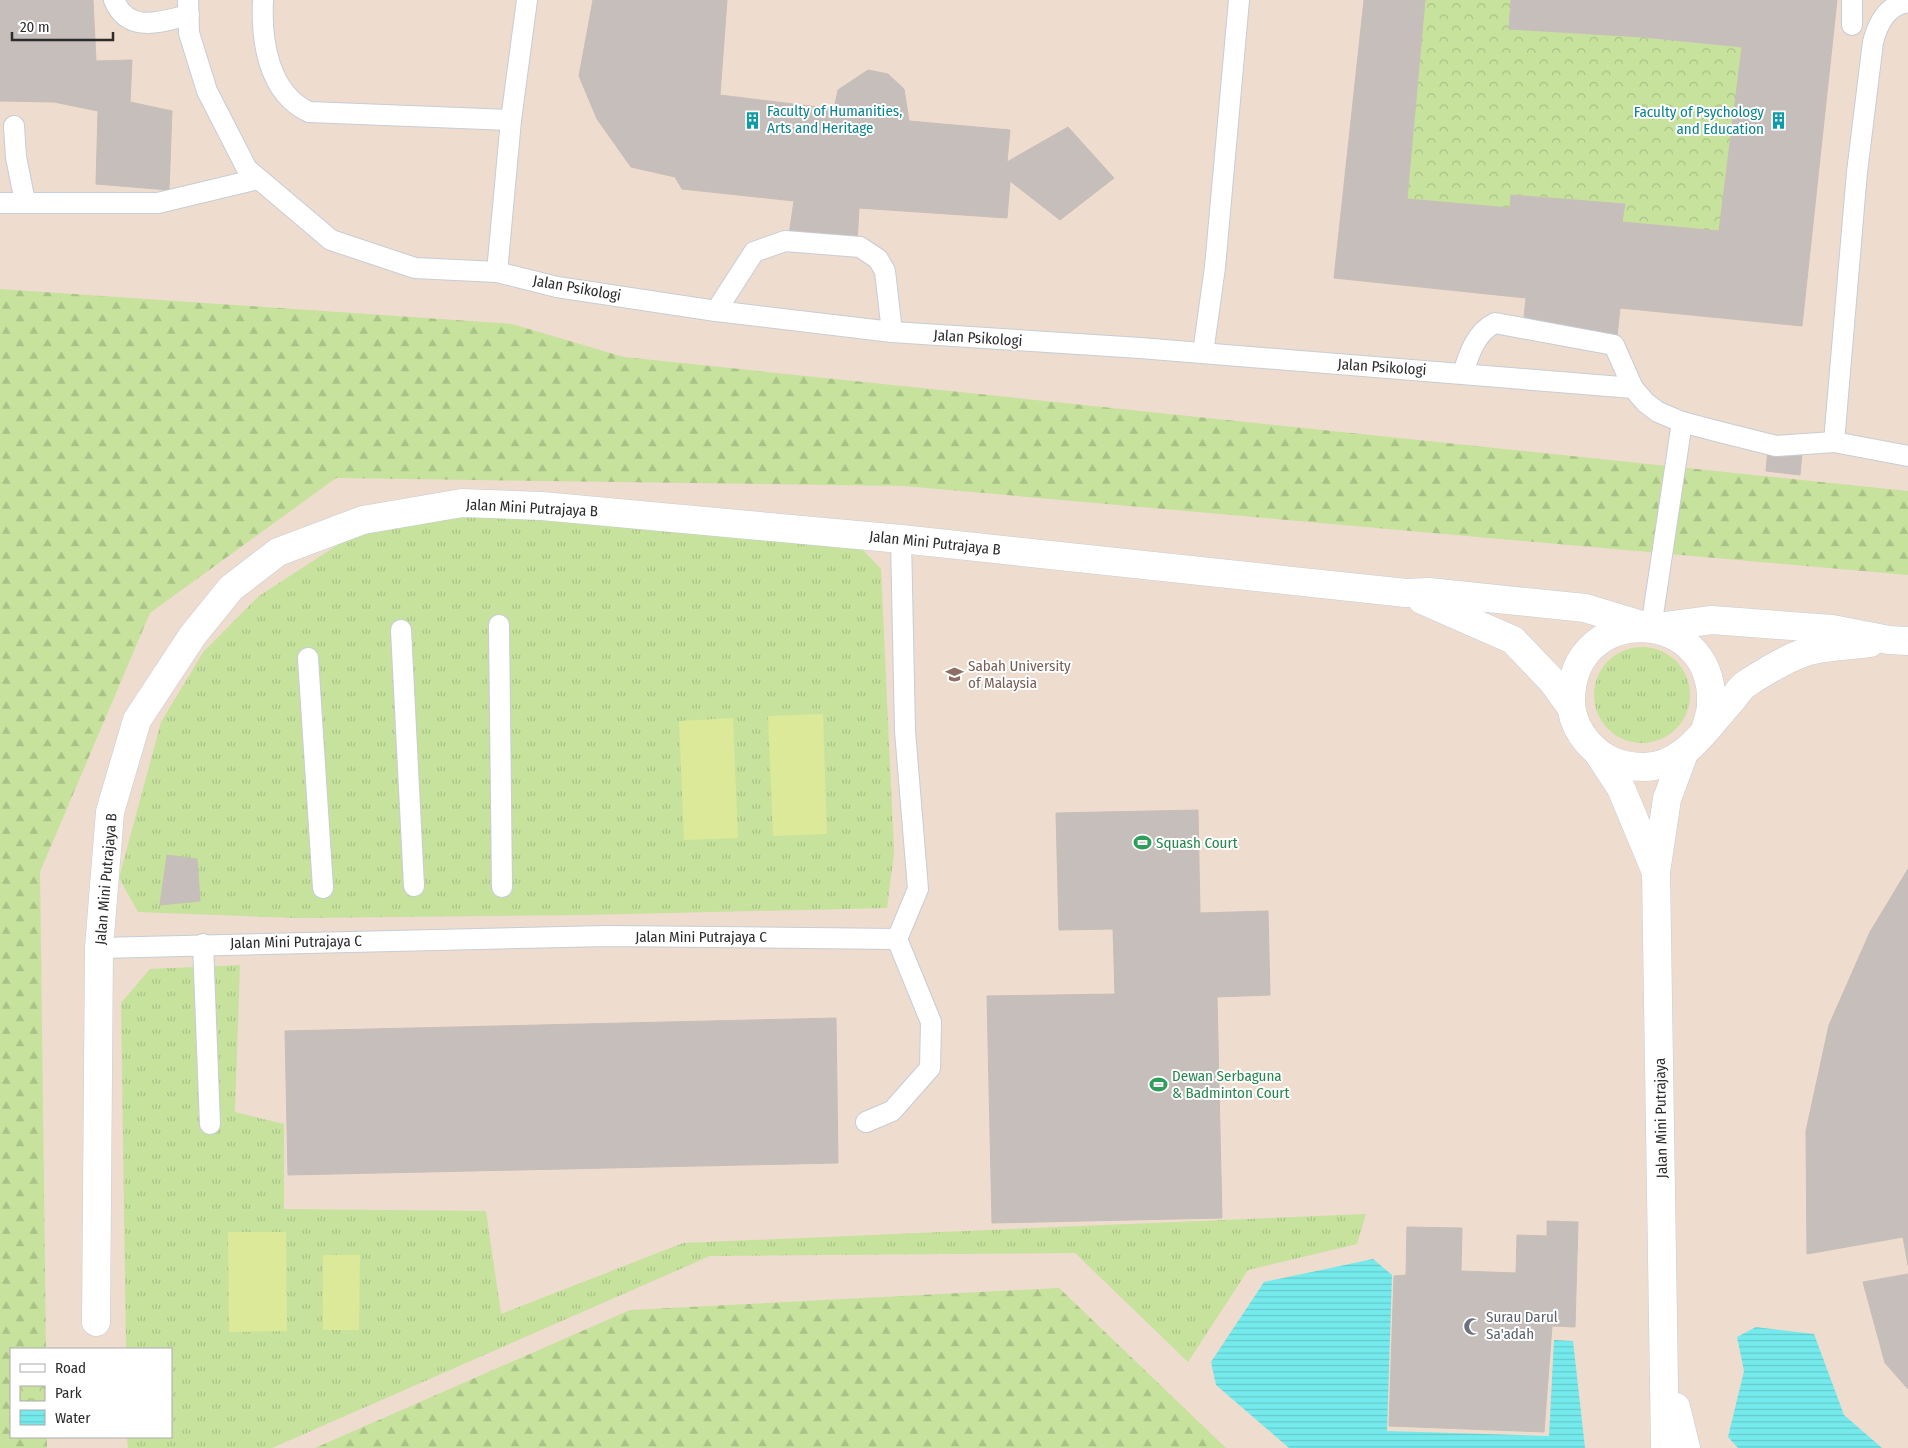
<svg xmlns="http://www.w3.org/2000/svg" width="1908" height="1448" viewBox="0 0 1908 1448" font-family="'Fira Sans Condensed',sans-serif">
<defs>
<pattern id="grass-tufts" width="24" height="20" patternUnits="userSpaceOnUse" patternTransform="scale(1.25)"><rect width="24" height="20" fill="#c6e29d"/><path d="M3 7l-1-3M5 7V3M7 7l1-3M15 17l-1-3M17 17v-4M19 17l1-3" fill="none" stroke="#aac287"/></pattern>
<pattern id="forest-firs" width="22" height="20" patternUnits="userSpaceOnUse" patternTransform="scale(1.25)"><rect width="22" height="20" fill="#c6e29d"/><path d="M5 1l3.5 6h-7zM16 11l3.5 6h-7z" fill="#aac287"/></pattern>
<pattern id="park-crowns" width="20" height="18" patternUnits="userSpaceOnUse" patternTransform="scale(1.25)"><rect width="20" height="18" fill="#c6e29d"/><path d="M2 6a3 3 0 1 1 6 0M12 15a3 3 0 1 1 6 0" fill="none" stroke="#aac287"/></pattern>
<pattern id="water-rules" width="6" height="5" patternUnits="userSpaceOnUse" patternTransform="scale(1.25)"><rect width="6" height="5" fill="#75eaec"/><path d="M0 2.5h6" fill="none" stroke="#65c9cb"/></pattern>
</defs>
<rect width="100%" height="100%" fill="#ede3de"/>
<path fill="#eedcce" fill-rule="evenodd" d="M 0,0 L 1908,0 L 1908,1448 L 0,1448 ZM 11,1349 L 171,1349 L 171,1437 L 11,1437 Z"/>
<g fill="url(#grass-tufts)">
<path d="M 464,512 L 860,547 L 881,569 L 894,853 L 887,908 L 583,915 L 297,918 L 138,912 L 119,878 L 161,722 L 204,651 L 259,596 L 353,535 Z"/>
<circle cx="1642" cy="695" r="48"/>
<path d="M 240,965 L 235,1112 L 284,1124 L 284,1209 L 486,1211 L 501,1314 L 683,1243 L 1366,1214 L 1357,1244 L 1248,1270 L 1188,1362 L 1075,1253 L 710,1256 L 272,1448 L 128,1448 L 127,1437 L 171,1437 L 171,1349 L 126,1349 L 121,1003 L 150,969 Z"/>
</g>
<g fill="url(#forest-firs)">
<path d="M 0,289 L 512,324 L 624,357 L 1908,491 L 1908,575 L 904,486 L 336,478 L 150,613 L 40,872 L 46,1349 L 11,1349 L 11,1437 L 47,1437 L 47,1448 L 0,1448 Z"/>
<path d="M 1059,1288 L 1226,1448 L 315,1448 L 630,1310 Z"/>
</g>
<path fill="url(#park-crowns)" d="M 1425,0 L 1511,0 L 1509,29 L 1643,37 L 1742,47 L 1719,231 L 1622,222 L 1625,204 L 1511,195 L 1510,208 L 1407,199 Z"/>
<g fill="#dbe999">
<path d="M 823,714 L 827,834 L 773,836 L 768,716 Z"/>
<path d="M 733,718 L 738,838 L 684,840 L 679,721 Z"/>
<path d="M 228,1232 L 286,1232 L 287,1331 L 229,1332 Z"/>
<path d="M 323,1255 L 360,1255 L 359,1330 L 323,1330 Z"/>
</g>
<g fill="url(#water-rules)">
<path d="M 1373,1259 L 1392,1275 L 1387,1431 L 1549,1436 L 1554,1340 L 1573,1341 L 1585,1448 L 1289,1448 L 1216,1385 L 1211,1362 L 1264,1282 Z"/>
<path d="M 1756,1327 L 1814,1334 L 1844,1415 L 1882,1448 L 1738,1448 L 1728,1437 L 1744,1371 L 1737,1337 Z"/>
</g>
<g fill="#c6beba" stroke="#c8beb8">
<path d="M 0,0 L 93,0 L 96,61 L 132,60 L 130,102 L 172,111 L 169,190 L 96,184 L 98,111 L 54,102 L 0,101 Z"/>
<path d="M 593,0 L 727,0 L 720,95 L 834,109 L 838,90 L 868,70 L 888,74 L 904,89 L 909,121 L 1010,130 L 1007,162 L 1068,127 L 1114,178 L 1060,220 L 1010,181 L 1007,218 L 859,208 L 857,243 L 789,235 L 794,201 L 682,189 L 675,177 L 631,167 L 597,119 L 579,76 Z"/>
<path d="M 1364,0 L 1425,0 L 1407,199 L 1510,208 L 1511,195 L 1625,204 L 1622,222 L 1719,231 L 1742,47 L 1643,37 L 1509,29 L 1511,0 L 1837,0 L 1802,326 L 1620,308 L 1617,336 L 1523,327 L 1526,298 L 1334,278 Z"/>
<path d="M 1768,449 L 1802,453 L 1800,475 L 1766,471 Z"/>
<path d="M 1198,810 L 1200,913 L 1268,911 L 1270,995 L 1217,997 L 1222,1218 L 992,1223 L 987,996 L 1115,994 L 1113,929 L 1059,930 L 1056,813 Z"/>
<path d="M 167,855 L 197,859 L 200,901 L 160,905 Z"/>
<path d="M 1908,869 L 1908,1265 L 1903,1237 L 1807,1254 L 1806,1131 L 1829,1025 L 1870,932 Z"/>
<path d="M 836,1018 L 838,1163 L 288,1175 L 285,1031 Z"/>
<path d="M 1547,1221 L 1578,1222 L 1575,1327 L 1552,1326 L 1544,1432 L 1389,1426 L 1394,1276 L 1406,1275 L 1407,1227 L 1462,1228 L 1461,1271 L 1516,1273 L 1517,1235 L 1547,1236 Z"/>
<path d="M 1908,1274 L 1908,1389 L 1885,1363 L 1863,1282 Z"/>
</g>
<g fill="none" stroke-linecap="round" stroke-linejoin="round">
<defs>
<g id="lane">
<path d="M 114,0 C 128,34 160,22 189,15"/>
<path d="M 188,0 L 189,33 L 207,91 L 247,169 L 331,240 L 415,268 L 497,272 L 557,287 L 716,311 L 892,332 L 1140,348 L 1633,388 L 1646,403 L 1658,412 L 1682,422 L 1720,432 L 1776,446 L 1834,442 L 1908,456"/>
<path d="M 263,0 C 261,40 268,93 309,112 L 511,120"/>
<path d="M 1852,0 L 1852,25"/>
<path d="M 14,126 L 16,157 L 25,202"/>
<path d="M 0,203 L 158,203 L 258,179"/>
<path d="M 497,272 L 511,120 L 527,0"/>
<path d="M 716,311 L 754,252 L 785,241 L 860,247 L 878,259 L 885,271 L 892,332"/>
<path d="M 1203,353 L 1215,267 L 1239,0"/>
<path d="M 1463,373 C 1469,354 1476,332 1495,323 L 1614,345 L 1633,388"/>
<path d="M 1834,442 L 1857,172 L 1873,42 C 1878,23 1887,5 1908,2"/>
<path d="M 499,625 L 502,887"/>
<path d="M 1651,628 L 1682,422"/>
<path d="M 401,630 L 414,886"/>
<path d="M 308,658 L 323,888"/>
<path d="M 203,944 L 210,1124"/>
<path d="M 99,948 L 607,936 L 897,939 L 918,889 L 905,731 L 901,539"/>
<path d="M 866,1122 L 892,1111 L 930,1068 L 931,1022 L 897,939"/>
</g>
<g id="street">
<path d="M 1422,600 L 1513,640 L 1553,682 L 1571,707"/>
<path d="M 1705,731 C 1707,722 1711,713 1711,705 C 1716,606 1572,601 1571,700 C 1571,725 1587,747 1608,759 C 1619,765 1631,767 1644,767 C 1684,767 1707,727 1731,701 C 1736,695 1740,688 1746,684 C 1761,674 1786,659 1803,653 C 1821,646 1851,646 1870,643"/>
<path d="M 1598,753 L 1621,788 L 1656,872"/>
<path d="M 96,1322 L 99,948 L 110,812 L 137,720 L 193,635 L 231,588 L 278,552 L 363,520 L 462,503 L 542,506 L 901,539 L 1406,593 L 1429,592 L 1585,608 L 1651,628 L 1712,620 L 1832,629 L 1889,640 L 1908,641"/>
<path d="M 1676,1407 L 1686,1448"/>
<path d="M 1665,1448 L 1656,872 L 1667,799 L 1684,753"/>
</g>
</defs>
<use href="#lane" stroke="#c7cdd5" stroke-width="22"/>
<use href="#street" stroke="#c7cdd5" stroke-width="29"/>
<use href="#lane" stroke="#fff" stroke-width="20"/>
<use href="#street" stroke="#fff" stroke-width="28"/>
</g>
<defs>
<symbol id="building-bare" viewBox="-9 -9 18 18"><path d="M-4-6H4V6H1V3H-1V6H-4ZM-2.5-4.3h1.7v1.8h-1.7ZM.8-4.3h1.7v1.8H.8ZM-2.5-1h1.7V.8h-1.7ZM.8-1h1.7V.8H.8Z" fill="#0f9aa8" stroke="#fff" stroke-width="2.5" paint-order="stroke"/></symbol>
<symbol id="university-bare" viewBox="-9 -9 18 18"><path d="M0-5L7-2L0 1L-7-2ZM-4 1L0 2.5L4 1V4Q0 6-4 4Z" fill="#8d6e63" stroke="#fff" stroke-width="2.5" paint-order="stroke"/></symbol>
<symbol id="stadium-bare" viewBox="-9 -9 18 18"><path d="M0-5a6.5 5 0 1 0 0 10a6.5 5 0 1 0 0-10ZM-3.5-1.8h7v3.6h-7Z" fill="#2e9e5b" stroke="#fff" stroke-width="2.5" paint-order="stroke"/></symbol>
<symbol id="mosque-bare" viewBox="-9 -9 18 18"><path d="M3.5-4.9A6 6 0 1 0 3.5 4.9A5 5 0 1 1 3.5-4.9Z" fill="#6b7280" stroke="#fff" stroke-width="2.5" paint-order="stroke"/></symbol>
</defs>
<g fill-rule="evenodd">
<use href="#building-bare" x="740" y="108" width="25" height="25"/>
<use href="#building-bare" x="1766" y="108" width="25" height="25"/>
<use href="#university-bare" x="942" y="662" width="25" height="25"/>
<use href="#stadium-bare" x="1130" y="830" width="25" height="25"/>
<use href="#stadium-bare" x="1146" y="1072" width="25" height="25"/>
<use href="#mosque-bare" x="1460" y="1314" width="25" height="25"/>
</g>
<g text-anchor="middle" stroke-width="4" stroke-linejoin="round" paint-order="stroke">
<g font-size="15" fill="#0d838f" stroke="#fff" text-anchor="start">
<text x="767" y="116">Faculty of Humanities,<tspan x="767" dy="17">Arts and Heritage</tspan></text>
<text x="1764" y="117" text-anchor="end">Faculty of Psychology<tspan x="1764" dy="17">and Education</tspan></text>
</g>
<g font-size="15" fill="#2c2c2c" stroke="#fff">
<text transform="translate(577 288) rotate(10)" y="5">Jalan Psikologi</text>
<text transform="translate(978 338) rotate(4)" y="5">Jalan Psikologi</text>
<text transform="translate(1382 367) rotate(4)" y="5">Jalan Psikologi</text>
<text transform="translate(532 508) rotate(3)" y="5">Jalan Mini Putrajaya B</text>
<text transform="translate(935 543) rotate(6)" y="5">Jalan Mini Putrajaya B</text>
<text transform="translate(106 879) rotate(-85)" y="5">Jalan Mini Putrajaya B</text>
<text x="701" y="942">Jalan Mini Putrajaya C</text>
<text transform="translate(296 942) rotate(-1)" y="5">Jalan Mini Putrajaya C</text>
<text transform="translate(1661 1118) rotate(-91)" y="5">Jalan Mini Putrajaya</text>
</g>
<g font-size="15" fill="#785e54" stroke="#fff" text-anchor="start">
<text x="968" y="671">Sabah University<tspan x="968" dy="17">of Malaysia</tspan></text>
</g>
<g font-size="15" fill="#27864d" stroke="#fff" text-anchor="start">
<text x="1156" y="848">Squash Court</text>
<text x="1172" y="1081">Dewan Serbaguna<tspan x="1172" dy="17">&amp; Badminton Court</tspan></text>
</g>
<g font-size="15" fill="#5b616d" stroke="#fff" text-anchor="start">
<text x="1486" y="1322">Surau Darul<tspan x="1486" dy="17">Sa'adah</tspan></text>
</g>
</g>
<rect x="10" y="1348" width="162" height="90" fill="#ffffff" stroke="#ababab"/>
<rect x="20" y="1364" width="25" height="8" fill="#ffffff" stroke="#ababab"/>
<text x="55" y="1373" font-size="15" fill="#2c2c2c">Road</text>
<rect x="20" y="1386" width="25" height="15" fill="url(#park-crowns)" stroke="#ababab"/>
<text x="55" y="1398" font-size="15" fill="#2c2c2c">Park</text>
<rect x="20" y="1410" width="25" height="15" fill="url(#water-rules)" stroke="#ababab"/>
<text x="55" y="1423" font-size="15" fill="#2c2c2c">Water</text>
<path d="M12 32v8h101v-8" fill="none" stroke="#2c2c2c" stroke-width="2.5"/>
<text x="20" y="32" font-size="15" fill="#2c2c2c" stroke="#ffffff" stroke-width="4" paint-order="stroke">20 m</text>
</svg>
